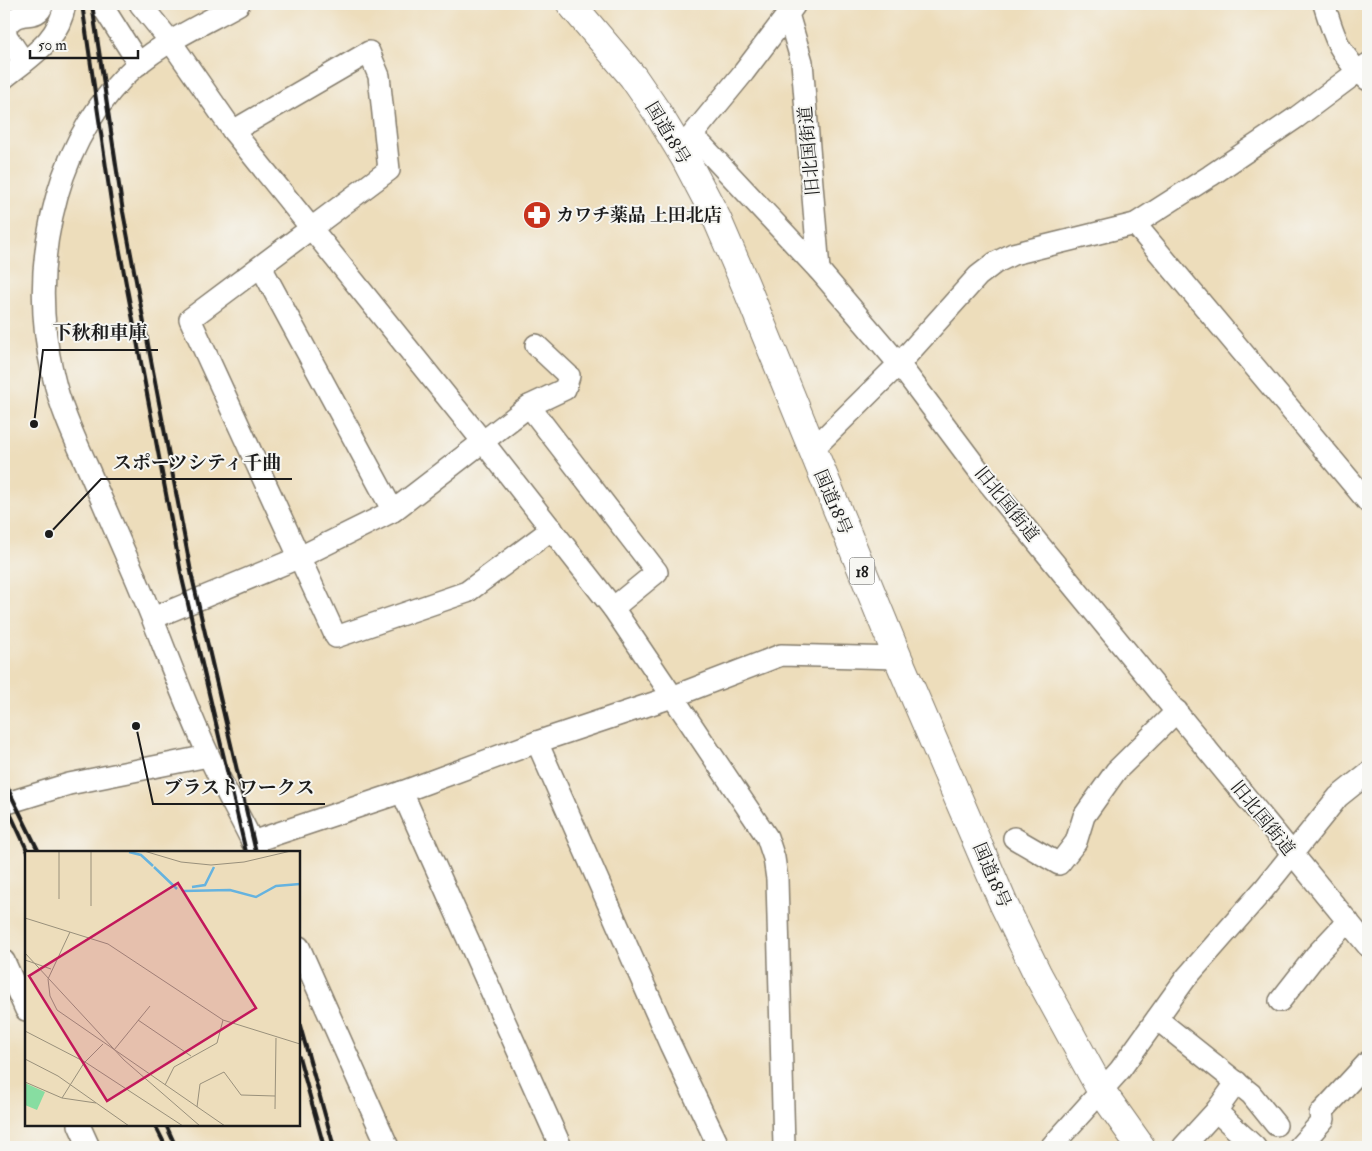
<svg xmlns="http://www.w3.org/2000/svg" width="1372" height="1151" viewBox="0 0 1372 1151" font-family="'IM FELL Double Pica','Noto Serif JP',serif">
<rect width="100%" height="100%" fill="#f6f6f2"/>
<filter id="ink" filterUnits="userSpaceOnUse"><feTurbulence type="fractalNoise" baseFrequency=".02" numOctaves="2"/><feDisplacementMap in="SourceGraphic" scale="10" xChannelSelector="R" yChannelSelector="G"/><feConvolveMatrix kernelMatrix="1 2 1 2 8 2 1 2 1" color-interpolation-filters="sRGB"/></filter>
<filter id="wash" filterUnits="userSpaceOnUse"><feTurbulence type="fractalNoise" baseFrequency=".0096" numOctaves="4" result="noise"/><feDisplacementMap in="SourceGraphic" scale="20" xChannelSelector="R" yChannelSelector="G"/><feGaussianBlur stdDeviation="1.12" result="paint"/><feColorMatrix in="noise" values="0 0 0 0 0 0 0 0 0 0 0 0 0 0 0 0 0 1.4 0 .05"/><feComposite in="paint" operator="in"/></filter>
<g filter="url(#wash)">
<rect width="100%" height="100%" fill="#edddbb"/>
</g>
<g filter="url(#ink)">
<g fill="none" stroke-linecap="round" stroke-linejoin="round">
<defs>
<g id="minor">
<path d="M 101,4 L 139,64"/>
<path d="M 140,4 L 171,42 L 233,131 L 484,443 L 613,608 L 767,837 L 774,858 L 777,879 L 784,1147"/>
<path d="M 239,4 C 200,26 155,45 124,77 C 50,153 29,274 53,375 C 60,407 74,437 87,466 C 103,502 118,538 134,574 C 160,634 181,696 209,756 C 223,788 242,819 257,852"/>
<path d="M 785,4 L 802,62 L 819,270"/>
<path d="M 1324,4 C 1334,37 1340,57 1368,80"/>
<path d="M 24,62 L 7,37 L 5,29 C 17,5 37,24 43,4"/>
<path d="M 4,78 C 31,56 59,41 65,4"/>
<path d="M 233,131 L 369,52 L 379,76 L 389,170 L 190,319 L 336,637 L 467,592 L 552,529"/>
<path d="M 680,150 L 702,145 L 819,270 L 899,364 L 983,476 L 1368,946"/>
<path d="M 680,150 L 744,72 L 794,6"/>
<path d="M 1135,224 L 1368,502"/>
<path d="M 261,267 L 393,511"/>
<path d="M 529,406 L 565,389 L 569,376 L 536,345"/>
<path d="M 812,450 L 899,364 L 978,276 L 995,263 L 1013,254 L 1135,224 L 1210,176 L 1297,117 L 1368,64"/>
<path d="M 153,618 L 298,558 L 393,511 L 529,406 L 657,572 L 613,608"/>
<path d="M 537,742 L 670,1044 L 719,1147"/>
<path d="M 402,792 L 561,1147"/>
<path d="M 4,804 L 69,784 L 208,756"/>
<path d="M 1014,838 L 1059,864 L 1076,842 L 1084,816 L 1116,771 L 1177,711"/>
<path d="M 252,842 L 402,792 L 537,742 L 672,697 L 781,655 L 898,658"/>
<path d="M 299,947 L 388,1147"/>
<path d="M 4,961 L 26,1010"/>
<path d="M 1280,1001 L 1316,955 L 1348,921"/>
<path d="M 1157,1019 L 1251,1094 L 1276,1125"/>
<path d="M 1216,1111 L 1255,1147"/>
<path d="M 79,1125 L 89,1147"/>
<path d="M 1051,1147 L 1120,1070 L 1186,978 L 1264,889 L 1338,797 L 1368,773"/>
<path d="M 1183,1147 L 1216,1111 L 1237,1082"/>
<path d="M 1299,1147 L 1324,1119 L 1320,1114 L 1368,1062"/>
</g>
<path id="highway" d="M 571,4 L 633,77 L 657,112 L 685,158 L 717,219 L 745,284 L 898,658 L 1004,905 L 1038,975 L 1102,1092 L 1141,1147"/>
</defs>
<use href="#minor" stroke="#847c6c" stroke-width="24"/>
<use href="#highway" stroke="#847c6c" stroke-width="30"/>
<use href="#minor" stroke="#fff" stroke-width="21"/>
<use href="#highway" stroke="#fff" stroke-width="28"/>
<g stroke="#1c1c1c" stroke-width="4">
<path d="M 82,4 L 113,215 L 182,578 L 246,852"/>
<path d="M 92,4 L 123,212 L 192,577 L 256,852"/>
<path d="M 4,781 L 39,852"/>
<path d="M 4,800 L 28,852"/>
<path d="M 299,1022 L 334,1147"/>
<path d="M 299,1057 L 324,1147"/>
<path d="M 155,1125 L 166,1147"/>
<path d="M 166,1125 L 176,1147"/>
</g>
</g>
</g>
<defs>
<symbol id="pharmacy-disc" viewBox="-11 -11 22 22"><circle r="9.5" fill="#c8321e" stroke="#f6f6f2"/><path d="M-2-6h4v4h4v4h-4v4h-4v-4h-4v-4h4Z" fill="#fff"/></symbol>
</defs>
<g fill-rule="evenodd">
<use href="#pharmacy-disc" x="521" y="199" width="32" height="32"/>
</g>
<g text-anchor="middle" stroke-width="4" stroke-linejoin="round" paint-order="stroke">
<rect fill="#f6f6f2" stroke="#5d5d5c" stroke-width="1" x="849.5" y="557.5" width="25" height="27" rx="4"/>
<g font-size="16" font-weight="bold" fill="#1c1c1c">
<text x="862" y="577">18</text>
</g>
<g font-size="18" fill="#1c1c1c" stroke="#f6f6f2">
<text transform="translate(668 133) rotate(59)" y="6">国道18号</text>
<text transform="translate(809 151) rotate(-95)" y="6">旧北国街道</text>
<text transform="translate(833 502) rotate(67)" y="6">国道18号</text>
<text transform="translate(1007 504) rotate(51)" y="6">旧北国街道</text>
<text transform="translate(1263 818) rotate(51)" y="6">旧北国街道</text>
<text transform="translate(992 875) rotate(67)" y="6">国道18号</text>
</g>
<g font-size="18" font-weight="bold" fill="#1c1c1c" stroke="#f6f6f2" text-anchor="start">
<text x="556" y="221">カワチ薬品 上田北店</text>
</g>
</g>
<g transform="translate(25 851)">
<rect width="275" height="275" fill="#edddbb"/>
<path d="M 0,232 L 20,241 L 12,259 L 0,254 Z" fill="#87dda1"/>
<path fill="none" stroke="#66b3df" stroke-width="2.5" d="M 104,1 L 116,4 L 128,15M 129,16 L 152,38M 167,36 L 180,34 L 189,16M 158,40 L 205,39 L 231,46 L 251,35 L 275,33"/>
<path fill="none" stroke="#99907b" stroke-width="1" d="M 119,0 L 156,11 L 186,14 L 219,11 L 266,0M 34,48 L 34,0M 66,55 L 66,0M 0,67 L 83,93 L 198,169 L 275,193M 45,81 L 23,128 L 25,145 L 32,159 L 200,275M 0,102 L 99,209 L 175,275M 0,109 L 26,118M 113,169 L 166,205M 0,180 L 60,211 L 158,275M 89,199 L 125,155M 0,208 L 33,225 L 104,275M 0,231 L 37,247 L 71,252M 140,234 L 149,216 L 192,192 L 198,169M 37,247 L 59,212 L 78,193M 172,256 L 175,233 L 199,221 L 216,244 L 250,245M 250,258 L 251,187"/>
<path fill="#c2185b" fill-opacity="0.15" stroke="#c2185b" stroke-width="2.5" d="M 153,32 L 231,157 L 82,250 L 4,125 Z"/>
<rect width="275" height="275" fill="none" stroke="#1c1c1c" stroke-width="2.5"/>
</g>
<path fill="none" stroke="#1c1c1c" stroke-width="2" d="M34 424L43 350H158M49 534L101 479H292M136 726L153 804H325"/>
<g fill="#1c1c1c" stroke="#f6f6f2" stroke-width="2">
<circle cx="34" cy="424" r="5"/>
<circle cx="49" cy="534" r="5"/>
<circle cx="136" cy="726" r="5"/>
</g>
<g font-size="19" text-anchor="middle" font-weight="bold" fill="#1c1c1c" stroke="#f6f6f2" stroke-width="4" stroke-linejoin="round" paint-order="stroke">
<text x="100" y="339">下秋和車庫</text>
<text x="197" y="469">スポーツシティ千曲</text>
<text x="239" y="794">ブラストワークス</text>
</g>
<rect width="1372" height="1151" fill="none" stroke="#f6f6f2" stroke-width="20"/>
<path d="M30 50v8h108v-8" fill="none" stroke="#1c1c1c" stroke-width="2.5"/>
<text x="38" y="50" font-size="15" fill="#1c1c1c" stroke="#f6f6f2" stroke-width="4" paint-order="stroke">50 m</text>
</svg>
